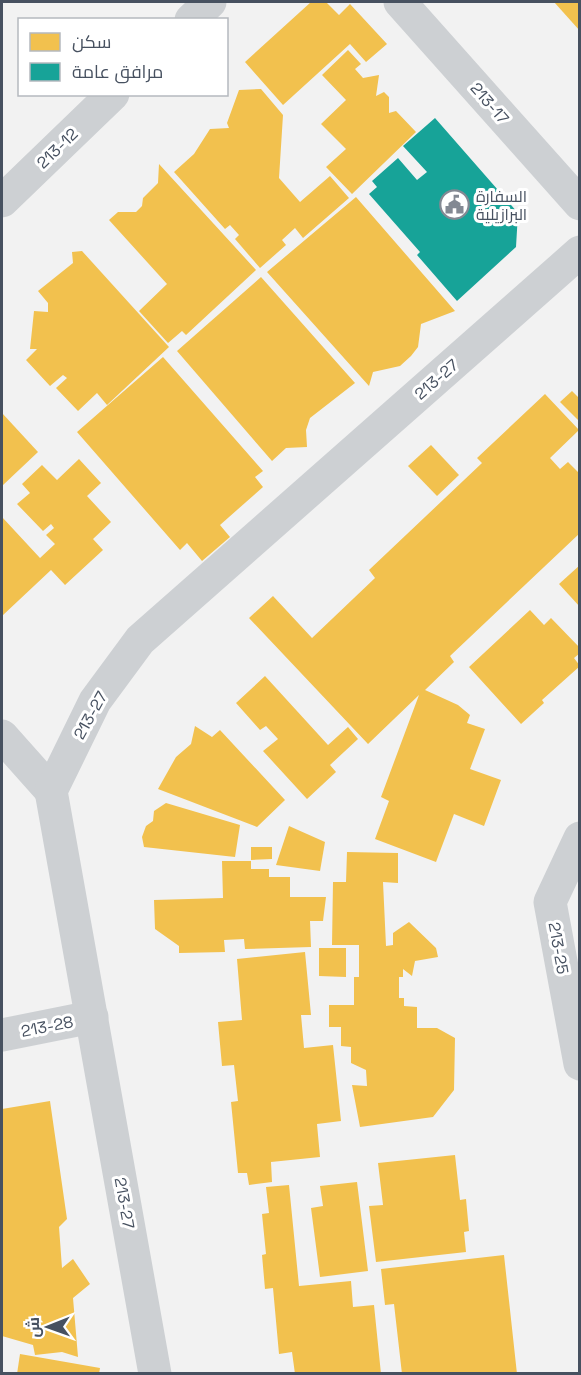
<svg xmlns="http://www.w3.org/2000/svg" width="581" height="1375" viewBox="0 0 581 1375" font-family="'Space Grotesk',Cairo,sans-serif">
<rect width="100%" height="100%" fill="#f2f2f2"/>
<g fill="#f2c14e">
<path d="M 311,2 L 326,2 L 339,15 L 350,4 L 387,44 L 366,62 L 350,44 L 283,105 L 245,62 Z"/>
<path d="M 554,2 L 580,2 L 580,31 Z"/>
<path d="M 348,50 L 361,64 L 355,69 L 363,78 L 379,75 L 376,96 L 384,92 L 389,97 L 389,113 L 396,111 L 416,132 L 352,194 L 326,167 L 346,149 L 321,124 L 346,100 L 322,75 Z"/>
<path d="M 261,89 L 283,115 L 279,178 L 300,202 L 330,176 L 349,198 L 303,238 L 295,228 L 282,240 L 286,245 L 260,268 L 235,239 L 239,235 L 230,225 L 225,229 L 174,172 L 194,154 L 210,129 L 229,128 L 227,123 L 239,90 Z"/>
<path d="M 159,164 L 256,270 L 186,335 L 182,331 L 168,343 L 139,311 L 167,284 L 109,220 L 118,212 L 136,212 L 142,206 L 143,198 L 158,183 Z"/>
<path d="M 356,197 L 455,311 L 421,324 L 418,347 L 411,356 L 400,366 L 373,372 L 369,386 L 267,272 Z"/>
<path d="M 82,251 L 169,347 L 107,405 L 97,393 L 78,411 L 56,388 L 67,378 L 63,375 L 50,386 L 26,360 L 37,349 L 30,349 L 34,311 L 48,312 L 48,303 L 38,291 L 73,263 L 72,252 Z"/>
<path d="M 261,277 L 355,383 L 310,418 L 306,430 L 307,447 L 286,448 L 272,461 L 177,351 Z"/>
<path d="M 163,357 L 263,471 L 255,477 L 263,487 L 220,525 L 230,537 L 202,561 L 187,543 L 180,550 L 77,432 Z"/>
<path d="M 572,391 L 580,399 L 580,422 L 560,402 Z"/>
<path d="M 545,394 L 579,430 L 550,458 L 560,469 L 568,462 L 580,474 L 580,533 L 450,656 L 454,662 L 425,690 L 458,705 L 470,715 L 467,723 L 485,729 L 470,769 L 501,780 L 484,826 L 454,814 L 436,862 L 375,839 L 389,801 L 381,797 L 419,695 L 368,744 L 249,618 L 273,596 L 312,638 L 375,578 L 369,570 L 482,463 L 477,458 Z"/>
<path d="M 2,413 L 38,452 L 2,486 Z"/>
<path d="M 431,445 L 459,475 L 437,496 L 408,466 Z"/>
<path d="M 79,459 L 101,483 L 87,496 L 111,522 L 93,539 L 103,550 L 65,585 L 51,570 L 2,616 L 2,517 L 40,558 L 55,544 L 46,535 L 54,528 L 51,524 L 43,531 L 17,504 L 30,493 L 22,484 L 42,465 L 57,480 Z"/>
<path d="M 580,565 L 580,607 L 559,584 Z"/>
<path d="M 530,610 L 544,625 L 551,618 L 580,648 L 580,653 L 574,658 L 580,666 L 542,700 L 544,703 L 521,724 L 469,667 Z"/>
<path d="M 265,676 L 328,745 L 348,727 L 358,739 L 330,765 L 336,772 L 307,799 L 263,751 L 278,739 L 266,726 L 260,730 L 236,703 Z"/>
<path d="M 195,726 L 212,737 L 220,730 L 285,800 L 257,827 L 158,789 L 176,757 L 191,744 Z"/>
<path d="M 166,803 L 240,825 L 235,857 L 144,847 L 142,837 L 146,826 L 153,821 L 154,811 Z"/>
<path d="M 289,826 L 325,842 L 320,871 L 276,865 Z"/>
<path d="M 251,847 L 272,847 L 272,859 L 251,860 Z"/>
<path d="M 347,852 L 398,853 L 398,883 L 383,882 L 386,946 L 393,945 L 393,933 L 409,922 L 436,948 L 438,957 L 415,961 L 412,976 L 403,969 L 403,977 L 399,977 L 399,998 L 404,998 L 404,1006 L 417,1007 L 417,1028 L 437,1028 L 455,1038 L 454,1090 L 433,1117 L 360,1127 L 352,1085 L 367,1086 L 366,1070 L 351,1063 L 351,1047 L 341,1046 L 341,1027 L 329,1027 L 329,1005 L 354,1005 L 354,977 L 359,977 L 359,945 L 332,945 L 333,882 L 346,882 Z"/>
<path d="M 222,861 L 251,861 L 251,869 L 269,869 L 269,877 L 290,877 L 290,897 L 326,897 L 323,921 L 310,921 L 311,947 L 245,949 L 244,939 L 224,940 L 225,952 L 179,953 L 179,946 L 155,929 L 154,900 L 223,898 Z"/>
<path d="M 319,948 L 346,948 L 346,977 L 319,976 Z"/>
<path d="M 305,952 L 311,1015 L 301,1015 L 304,1048 L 333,1045 L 341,1121 L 317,1124 L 320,1157 L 271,1162 L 272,1182 L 249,1185 L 247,1173 L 238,1173 L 231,1102 L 238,1101 L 234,1065 L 222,1066 L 218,1022 L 242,1020 L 237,959 Z"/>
<path d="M 50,1101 L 67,1219 L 59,1227 L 62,1268 L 73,1259 L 90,1284 L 73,1298 L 78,1357 L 62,1352 L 35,1355 L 33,1345 L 2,1336 L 2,1109 Z"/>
<path d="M 455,1155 L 460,1200 L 466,1199 L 469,1231 L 464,1232 L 466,1252 L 376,1262 L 369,1206 L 383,1205 L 378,1163 Z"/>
<path d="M 357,1182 L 368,1271 L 320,1277 L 311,1208 L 323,1206 L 320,1186 Z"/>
<path d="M 289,1185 L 299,1286 L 351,1281 L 353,1307 L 374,1305 L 381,1374 L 295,1374 L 292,1352 L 279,1354 L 273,1288 L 265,1289 L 262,1255 L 266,1254 L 262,1214 L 269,1213 L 266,1187 Z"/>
<path d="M 504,1255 L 517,1374 L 402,1374 L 394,1304 L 385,1305 L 381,1269 Z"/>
<path d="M 20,1354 L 100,1368 L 99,1374 L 17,1374 Z"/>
</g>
<path fill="#17a398" d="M 435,118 L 518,213 L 516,247 L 457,301 L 417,255 L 420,252 L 369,194 L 377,187 L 372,181 L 398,158 L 417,180 L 427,172 L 403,146 Z"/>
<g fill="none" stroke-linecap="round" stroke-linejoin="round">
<g stroke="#cdd0d3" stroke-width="33">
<path d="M 400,2 L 580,204"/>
<path d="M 191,20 L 210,2"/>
<path d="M 2,201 L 113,94"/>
<path d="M 2,736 L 51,791"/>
<path d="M 580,838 L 550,902 L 580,1064"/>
<path d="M 2,1035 L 92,1017"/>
<path d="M 155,1374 L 51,791 L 95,701 L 140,640 L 580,252"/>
</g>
</g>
<defs>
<symbol id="civic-ring" viewBox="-11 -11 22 22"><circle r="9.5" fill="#fff" stroke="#838993" stroke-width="1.5"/><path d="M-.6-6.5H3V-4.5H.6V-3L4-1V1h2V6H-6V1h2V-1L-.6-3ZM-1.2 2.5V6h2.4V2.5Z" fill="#838993"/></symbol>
</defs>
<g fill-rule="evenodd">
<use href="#civic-ring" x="438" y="188" width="33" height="33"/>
</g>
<g text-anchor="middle" stroke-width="6" stroke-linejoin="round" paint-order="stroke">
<g font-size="16" fill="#475160" stroke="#fff">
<text transform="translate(490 103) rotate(49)" y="6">213-17</text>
<text transform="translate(57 148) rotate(-44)" y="6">213-12</text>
<text transform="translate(436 379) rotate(-41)" y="6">213-27</text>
<text transform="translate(90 715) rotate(-61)" y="6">213-27</text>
<text transform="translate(559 948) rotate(80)" y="6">213-25</text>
<text transform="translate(47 1026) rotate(-11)" y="6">213-28</text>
<text transform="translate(125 1203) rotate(80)" y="6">213-27</text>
</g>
<g font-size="16" fill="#475160" stroke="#fff" text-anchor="start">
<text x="476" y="202">السفارة<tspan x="476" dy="18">البرازيلية</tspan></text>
</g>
</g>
<rect width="581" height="1375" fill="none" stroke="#475160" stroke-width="6"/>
<rect x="18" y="18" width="210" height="78" fill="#ffffff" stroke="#b5b9bf" stroke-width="1.5"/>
<rect x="30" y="33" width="30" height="18" fill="#f2c14e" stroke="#b5b9bf" stroke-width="1.5"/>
<text x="72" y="48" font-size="18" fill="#475160">سكن</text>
<rect x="30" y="63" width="30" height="18" fill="#17a398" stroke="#b5b9bf" stroke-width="1.5"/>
<text x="72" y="78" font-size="18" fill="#475160">مرافق عامة</text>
<g transform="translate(48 1327) rotate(269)" stroke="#ffffff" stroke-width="4.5" paint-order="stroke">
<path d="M0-4.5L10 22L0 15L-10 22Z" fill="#475160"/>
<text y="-9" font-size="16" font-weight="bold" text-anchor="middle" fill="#475160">ش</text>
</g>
</svg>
